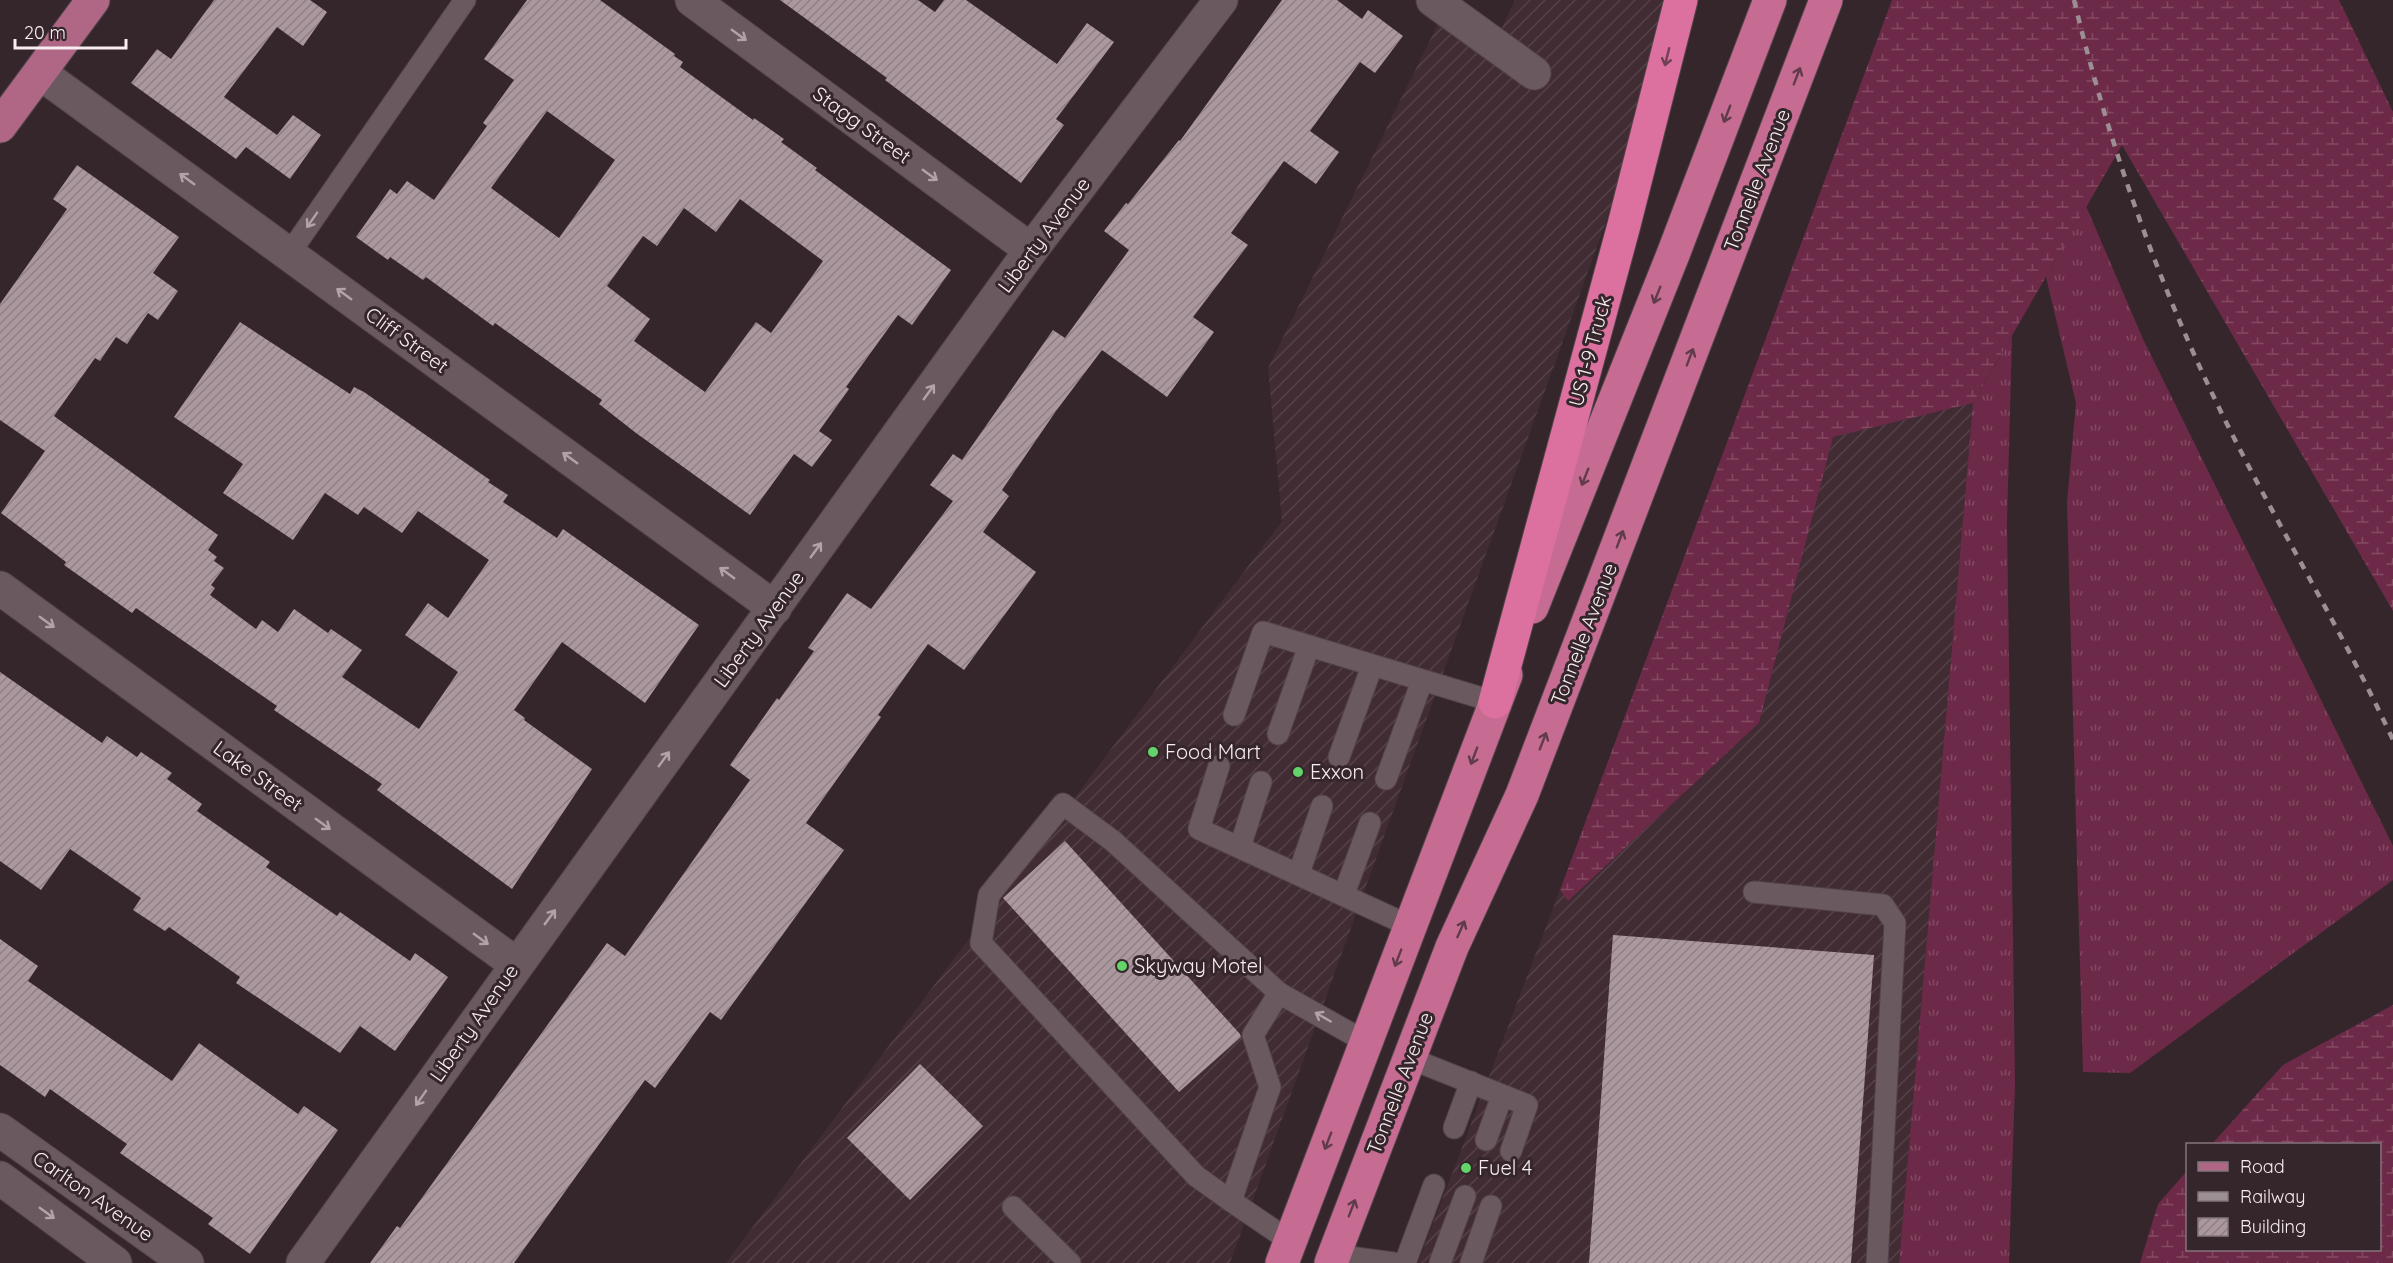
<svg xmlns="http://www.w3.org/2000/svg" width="2393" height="1263" viewBox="0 0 2393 1263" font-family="Quicksand,sans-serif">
<defs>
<pattern id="industrial-furrows" width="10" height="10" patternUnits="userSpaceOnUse" patternTransform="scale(1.5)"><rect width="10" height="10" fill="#422c34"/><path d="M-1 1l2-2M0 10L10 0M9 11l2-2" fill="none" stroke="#554148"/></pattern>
<pattern id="grass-tufts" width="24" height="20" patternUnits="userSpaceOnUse" patternTransform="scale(1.5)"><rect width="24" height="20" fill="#6d2a48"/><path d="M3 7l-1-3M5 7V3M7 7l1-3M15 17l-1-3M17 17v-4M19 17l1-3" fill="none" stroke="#834963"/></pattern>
<pattern id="wetland-marsh" width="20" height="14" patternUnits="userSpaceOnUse" patternTransform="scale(1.5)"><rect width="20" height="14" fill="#6d2a48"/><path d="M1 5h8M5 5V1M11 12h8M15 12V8" fill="none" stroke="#834963"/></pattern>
<pattern id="building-hatch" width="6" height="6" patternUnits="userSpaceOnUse" patternTransform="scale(1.5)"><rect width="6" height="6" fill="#ab979e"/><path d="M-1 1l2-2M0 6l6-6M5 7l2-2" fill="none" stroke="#8e7f84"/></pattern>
</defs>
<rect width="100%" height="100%" fill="#35262c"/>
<g fill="url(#industrial-furrows)">
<path d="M 1515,0 L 1686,0 L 1230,1263 L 726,1263 L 1282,521 L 1268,368 L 1441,18 L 1491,51 Z"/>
<path d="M 1973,403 L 1899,1263 L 1418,1263 L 1560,890 L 1568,901 L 1759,723 L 1833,437 Z"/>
</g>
<g fill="url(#grass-tufts)">
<path d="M 2086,206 L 2143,339 L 2393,846 L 2393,880 L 2130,1073 L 2083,1072 L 2067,502 L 2076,403 L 2046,277 Z"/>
<path d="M 2012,336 L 2007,522 L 2015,1084 L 2009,1263 L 1899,1263 L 1973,403 Z"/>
</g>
<g fill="url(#wetland-marsh)">
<path d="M 1892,0 L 2339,0 L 2393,112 L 2393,611 L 2122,145 L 1973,403 L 1833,437 L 1759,723 L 1568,901 L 1560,890 Z"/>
<path d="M 2393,1005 L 2393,1263 L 2140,1263 L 2158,1204 L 2187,1171 L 2188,1250 L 2380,1250 L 2380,1144 L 2212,1144 L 2283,1065 Z"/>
</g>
<g fill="url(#building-hatch)" fill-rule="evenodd">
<path d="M 214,0 L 310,0 L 327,12 L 303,46 L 277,27 L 224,97 L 277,135 L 293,115 L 321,135 L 290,179 L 246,147 L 236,159 L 131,83 L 157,49 L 171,59 Z"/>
<path d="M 527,0 L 600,0 L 675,54 L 674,56 L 683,62 L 680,67 L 753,120 L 754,118 L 784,139 L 781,142 L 817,168 L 815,170 L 951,270 L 912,325 L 898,315 L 846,387 L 849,389 L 819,431 L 832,440 L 812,467 L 794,454 L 750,515 L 636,433 L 599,404 L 602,400 L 495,323 L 493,326 L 426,277 L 423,280 L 390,257 L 388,260 L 356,237 L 390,189 L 397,194 L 407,181 L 434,200 L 487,126 L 483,123 L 514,80 L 484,59 ZM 547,111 L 615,160 L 559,238 L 491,188 ZM 740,199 L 823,261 L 771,333 L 756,322 L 705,392 L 634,341 L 650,319 L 607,286 L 643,236 L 657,246 L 684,208 L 716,232 Z"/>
<path d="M 780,0 L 918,0 L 935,12 L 944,0 L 966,0 L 1057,64 L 1087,23 L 1114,42 L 1056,119 L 1064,125 L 1021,183 L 885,80 L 887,78 Z"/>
<path d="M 1282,0 L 1337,0 L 1362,19 L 1368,10 L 1403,36 L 1375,73 L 1360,62 L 1310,131 L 1339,152 L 1316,184 L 1284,161 L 1231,233 L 1248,245 L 1193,317 L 1214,332 L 1167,397 L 1102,350 L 1056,411 L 1002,490 L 1009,496 L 983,532 L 1036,572 L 964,670 L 928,644 L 878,715 L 881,717 L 806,823 L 844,850 L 820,883 L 721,1020 L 710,1012 L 655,1088 L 645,1080 L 514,1263 L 370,1263 L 397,1226 L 400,1228 L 607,943 L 625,956 L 677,883 L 750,780 L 730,765 L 777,698 L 779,700 L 814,651 L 808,648 L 847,593 L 871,609 L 953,501 L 930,485 L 953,454 L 962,460 L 1053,330 L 1065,338 L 1129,250 L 1104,231 L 1126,203 L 1128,204 L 1179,140 L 1180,141 Z"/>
<path d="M 77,165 L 179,237 L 153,273 L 178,291 L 158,320 L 148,313 L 127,344 L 116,337 L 100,361 L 95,358 L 54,416 L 218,535 L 208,550 L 217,557 L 214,561 L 224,568 L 211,585 L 215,588 L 210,595 L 256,629 L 262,620 L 278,632 L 294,609 L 328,633 L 331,629 L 362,650 L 342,677 L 419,729 L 458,672 L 405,635 L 428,603 L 448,618 L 489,560 L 418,511 L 402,533 L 364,507 L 358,515 L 325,493 L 293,540 L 223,493 L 243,464 L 174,417 L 240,322 L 350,394 L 354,387 L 364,392 L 490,480 L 488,482 L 508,495 L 503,502 L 557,538 L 563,529 L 699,625 L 645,703 L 562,642 L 514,710 L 525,718 L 524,720 L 592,769 L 512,889 L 377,790 L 382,784 L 274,710 L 277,706 L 136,608 L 132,613 L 64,565 L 66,562 L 1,513 L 45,451 L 0,420 L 0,304 L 67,209 L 53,199 Z"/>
<path d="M 0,672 L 102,743 L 107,736 L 137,757 L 141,752 L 172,773 L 167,779 L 202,804 L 197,811 L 270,862 L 266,867 L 337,916 L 340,912 L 410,961 L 415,953 L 448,977 L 395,1051 L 360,1026 L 340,1053 L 236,983 L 240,977 L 206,953 L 169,927 L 165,931 L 133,910 L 141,898 L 70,849 L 41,890 L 0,861 Z"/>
<path d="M 1065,841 L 1240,1034 L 1241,1037 L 1179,1092 L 1003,898 Z"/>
<path d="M 1613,935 L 1874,955 L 1851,1263 L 1589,1263 Z"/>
<path d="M 0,939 L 38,966 L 28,981 L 172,1081 L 199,1043 L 298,1114 L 304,1106 L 338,1130 L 250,1254 L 208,1224 L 213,1218 L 120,1153 L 127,1144 L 50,1089 L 45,1097 L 0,1065 Z"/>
<path d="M 920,1064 L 983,1126 L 910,1200 L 847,1138 Z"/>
</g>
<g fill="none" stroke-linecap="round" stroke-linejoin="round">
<defs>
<g id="service">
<path d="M 289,254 L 465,0"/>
<path d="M 1234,715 L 1263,632 L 1495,702"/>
<path d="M 1278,734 L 1309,646"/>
<path d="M 1339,757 L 1372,666"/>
<path d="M 1219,766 L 1199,829 L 1410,926"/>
<path d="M 1386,779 L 1422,681"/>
<path d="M 1240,847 L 1261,782"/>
<path d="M 1299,873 L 1322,806"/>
<path d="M 1754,892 L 1883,905 L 1895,923 L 1877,1263"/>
<path d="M 1344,894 L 1370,823"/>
<path d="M 1279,993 L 1253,1035 L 1270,1087 L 1231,1201 L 1290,1241"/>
<path d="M 1409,1058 L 1527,1105 L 1511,1151"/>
<path d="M 1454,1128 L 1471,1082"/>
<path d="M 1486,1140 L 1502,1096"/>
<path d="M 1231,1201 L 1196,1176 L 981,943 L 989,895 L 1063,804 L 1113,841 L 1279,993 L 1366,1042"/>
<path d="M 1013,1207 L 1070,1263"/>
<path d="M 1334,1255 L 1393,1263"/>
<path d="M 1405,1263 L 1434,1185"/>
<path d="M 1440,1263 L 1465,1196"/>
<path d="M 1471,1263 L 1491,1206"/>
</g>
<g id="minor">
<path d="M 692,0 L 1031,250"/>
<path d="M 1433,0 L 1534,73"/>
<path d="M 40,73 L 775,608"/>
<path d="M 0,588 L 516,964"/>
<path d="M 0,1130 L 187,1263"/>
<path d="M 0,1178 L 115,1263"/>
<path d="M 303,1263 L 1031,250 L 1221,0"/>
</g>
<path id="primary" d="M 0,126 L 93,0"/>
<g id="trunk">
<path d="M 1532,607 L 1674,252 L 1770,0"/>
<path d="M 1282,1263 L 1506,675"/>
<path d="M 1331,1263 L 1452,947 L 1522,795 L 1826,0"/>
</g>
<path id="motorway" d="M 1495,702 L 1624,225 L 1681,0"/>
</defs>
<use href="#service" stroke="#524449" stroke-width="23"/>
<use href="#minor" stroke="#524449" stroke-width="35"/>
<use href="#primary" stroke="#524449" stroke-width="35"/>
<use href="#trunk" stroke="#524449" stroke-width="35"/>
<use href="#motorway" stroke="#524449" stroke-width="35"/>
<use href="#service" stroke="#6b5960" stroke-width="21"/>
<use href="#minor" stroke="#6b5960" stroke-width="33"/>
<use href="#primary" stroke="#af6785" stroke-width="33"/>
<use href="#trunk" stroke="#c66c92" stroke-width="33"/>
<use href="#motorway" stroke="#dc709e" stroke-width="33"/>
<path stroke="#9c8f94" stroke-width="4.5" stroke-dasharray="8 8" stroke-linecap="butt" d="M 2074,0 C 2109,145 2158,284 2224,418 C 2278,527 2342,630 2393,740"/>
</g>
<defs><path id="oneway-shaft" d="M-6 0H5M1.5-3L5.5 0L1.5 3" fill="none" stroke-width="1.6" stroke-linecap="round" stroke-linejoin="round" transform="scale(1.5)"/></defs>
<g stroke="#b2a3a8">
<use href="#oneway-shaft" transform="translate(739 35) rotate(36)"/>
<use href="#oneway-shaft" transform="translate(930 175) rotate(36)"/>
<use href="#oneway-shaft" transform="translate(187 179) rotate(-144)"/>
<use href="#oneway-shaft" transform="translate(312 220) rotate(125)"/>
<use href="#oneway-shaft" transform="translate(344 294) rotate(-144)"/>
<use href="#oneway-shaft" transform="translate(929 392) rotate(-54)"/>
<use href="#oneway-shaft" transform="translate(570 458) rotate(-144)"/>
<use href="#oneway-shaft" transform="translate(816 550) rotate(-54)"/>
<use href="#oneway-shaft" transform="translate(727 573) rotate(-144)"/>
<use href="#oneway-shaft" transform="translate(47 622) rotate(36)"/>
<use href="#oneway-shaft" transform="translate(664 759) rotate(-54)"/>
<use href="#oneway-shaft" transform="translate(323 824) rotate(36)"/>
<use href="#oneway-shaft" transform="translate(550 917) rotate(-54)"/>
<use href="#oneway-shaft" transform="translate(481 939) rotate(36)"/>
<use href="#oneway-shaft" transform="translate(1323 1017) rotate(-150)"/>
<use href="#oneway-shaft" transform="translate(421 1098) rotate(125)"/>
<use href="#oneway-shaft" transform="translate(47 1213) rotate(36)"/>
</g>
<use stroke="#6f4054" href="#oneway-shaft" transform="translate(1667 57) rotate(104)"/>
<g stroke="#603b4b">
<use href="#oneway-shaft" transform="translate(1797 76) rotate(-69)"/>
<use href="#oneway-shaft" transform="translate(1727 114) rotate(111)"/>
<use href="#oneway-shaft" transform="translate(1657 295) rotate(112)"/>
<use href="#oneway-shaft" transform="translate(1690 357) rotate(-69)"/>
<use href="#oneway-shaft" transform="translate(1585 477) rotate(112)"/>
<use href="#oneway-shaft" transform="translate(1620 539) rotate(-69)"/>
<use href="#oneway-shaft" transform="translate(1543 741) rotate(-69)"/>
<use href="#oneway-shaft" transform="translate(1474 756) rotate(111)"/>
<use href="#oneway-shaft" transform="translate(1461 929) rotate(-66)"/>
<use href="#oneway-shaft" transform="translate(1398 958) rotate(111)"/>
<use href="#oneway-shaft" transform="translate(1328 1141) rotate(111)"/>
<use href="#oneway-shaft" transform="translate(1352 1208) rotate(-69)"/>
</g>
<g fill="#62d469" stroke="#35262c" stroke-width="2">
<circle cx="1153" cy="752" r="6"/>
<circle cx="1298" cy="772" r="6"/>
<circle cx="1122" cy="966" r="6"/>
<circle cx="1466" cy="1168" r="6"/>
</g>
<g text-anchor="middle" stroke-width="6" stroke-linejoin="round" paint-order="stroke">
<g font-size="20" fill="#f8edf1" stroke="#35262c">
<text transform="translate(862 125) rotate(36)" y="7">Stagg Street</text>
<text transform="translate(1757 180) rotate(-69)" y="7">Tonnelle Avenue</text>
<text transform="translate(1044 235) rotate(-53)" y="7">Liberty Avenue</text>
<text transform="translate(407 340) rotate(36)" y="7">Cliff Street</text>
<text transform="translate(1590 351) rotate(-75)" y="7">US 1-9 Truck</text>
<text transform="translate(759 629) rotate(-54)" y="7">Liberty Avenue</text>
<text transform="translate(1584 634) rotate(-69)" y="7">Tonnelle Avenue</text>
<text transform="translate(258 776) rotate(36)" y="7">Lake Street</text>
<text transform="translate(474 1023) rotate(-55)" y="7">Liberty Avenue</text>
<text transform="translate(1400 1083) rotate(-69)" y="7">Tonnelle Avenue</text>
<text transform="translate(93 1196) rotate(35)" y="7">Carlton Avenue</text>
</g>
<g font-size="20" fill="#f8edf1" stroke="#35262c" text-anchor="start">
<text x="1165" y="759">Food Mart</text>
<text x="1310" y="779">Exxon</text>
<text x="1134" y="973">Skyway Motel</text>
<text x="1478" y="1175">Fuel 4</text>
</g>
</g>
<rect x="2186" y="1143" width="195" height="108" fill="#35262c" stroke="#83767b" stroke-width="1.5"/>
<rect x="2198" y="1162" width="30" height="9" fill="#af6785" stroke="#83767b" stroke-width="1.5"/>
<text x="2240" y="1173" font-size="18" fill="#f8edf1">Road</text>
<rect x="2198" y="1192" width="30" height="9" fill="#9c8f94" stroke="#83767b" stroke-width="1.5"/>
<text x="2240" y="1203" font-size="18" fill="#f8edf1">Railway</text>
<rect x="2198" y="1218" width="30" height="18" fill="url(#building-hatch)" stroke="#83767b" stroke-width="1.5"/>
<text x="2240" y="1233" font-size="18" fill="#f8edf1">Building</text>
<path d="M15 39v9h111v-9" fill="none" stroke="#f8edf1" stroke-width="3"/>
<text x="24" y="39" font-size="18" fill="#f8edf1" stroke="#35262c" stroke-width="4.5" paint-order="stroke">20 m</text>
</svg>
